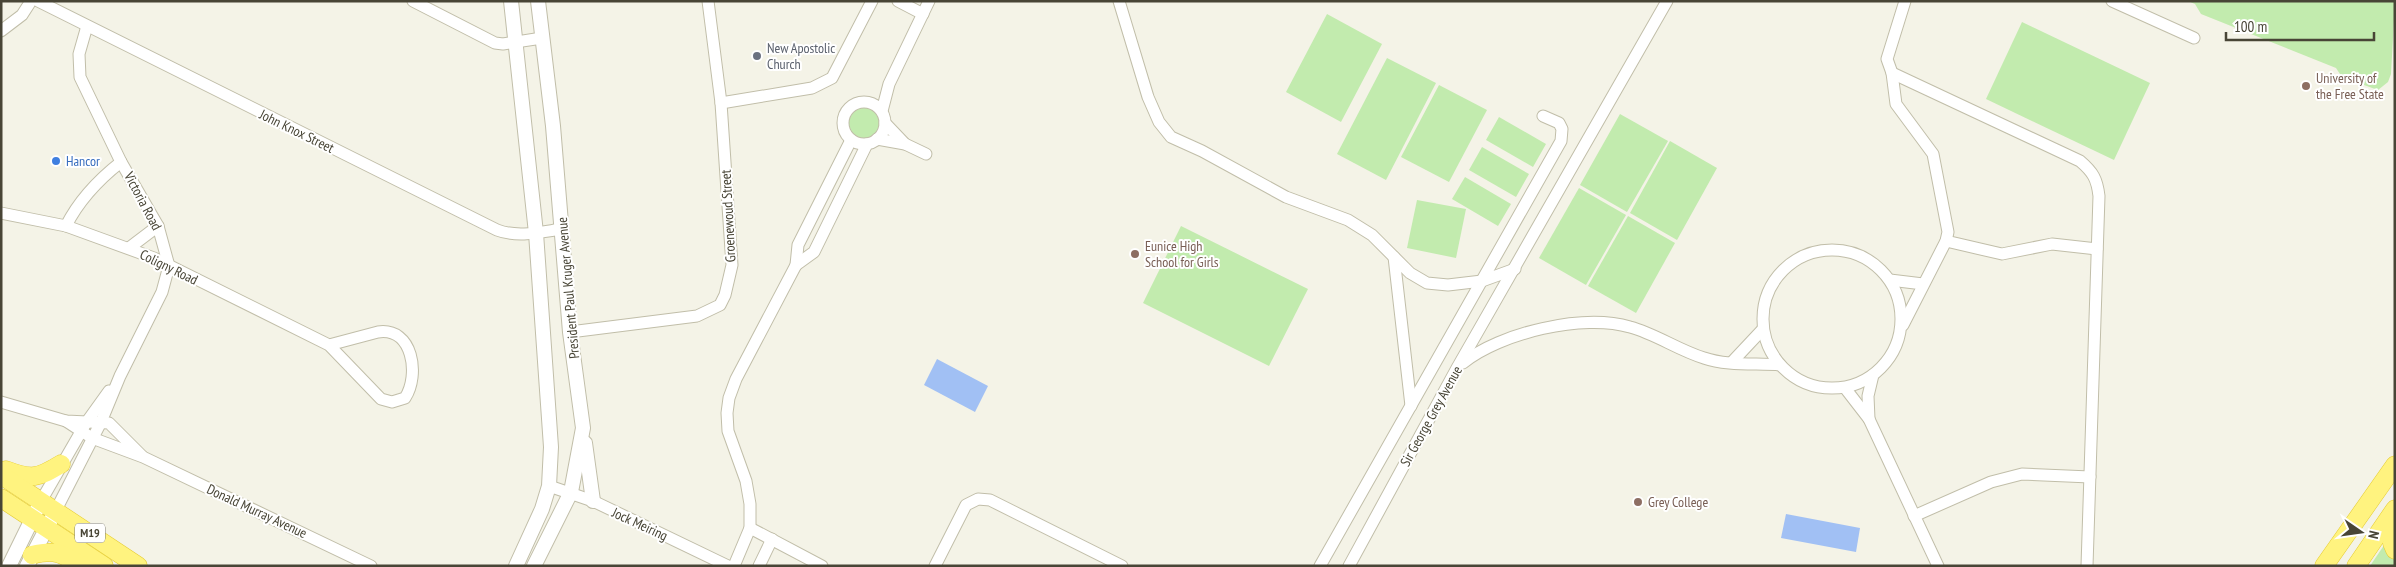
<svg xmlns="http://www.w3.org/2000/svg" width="2396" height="567" viewBox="0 0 2396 567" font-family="'PT Sans Narrow',sans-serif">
<rect width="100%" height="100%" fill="#f4f3e7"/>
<g fill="#c2ebae">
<path d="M 2188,1 L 2395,1 L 2391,74 L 2388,82 L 2378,90 L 2375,89 L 2342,77 L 2336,68 L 2201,14 L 2195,4 Z"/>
<path d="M 1327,14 L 1382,44 L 1341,122 L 1286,92 Z"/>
<path d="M 2022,22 L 2150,83 L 2114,160 L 1986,99 Z"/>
<path d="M 1387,58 L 1436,83 L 1386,180 L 1337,154 Z"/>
<path d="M 1439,85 L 1487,110 L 1449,182 L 1401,157 Z"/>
<circle cx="864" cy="123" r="16"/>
<path d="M 1620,114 L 1668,141 L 1627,212 L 1580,185 Z"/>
<path d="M 1499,117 L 1546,144 L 1533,167 L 1486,140 Z"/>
<path d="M 1670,141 L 1717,168 L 1677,240 L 1630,213 Z"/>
<path d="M 1482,147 L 1529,174 L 1516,197 L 1469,170 Z"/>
<path d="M 1465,177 L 1511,204 L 1498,226 L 1452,199 Z"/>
<path d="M 1579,188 L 1626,215 L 1586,285 L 1539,258 Z"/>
<path d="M 1417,200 L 1466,209 L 1456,258 L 1407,248 Z"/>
<path d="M 1628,216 L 1675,243 L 1636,313 L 1588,286 Z"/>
<path d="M 1181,226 L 1308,289 L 1269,366 L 1143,303 Z"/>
<path d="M 2395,529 L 2395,566 L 2370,566 Z"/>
</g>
<g fill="#a1c0f4">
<path d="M 937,359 L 988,386 L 975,412 L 924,385 Z"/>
<path d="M 1786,514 L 1860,528 L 1856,552 L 1781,538 Z"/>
</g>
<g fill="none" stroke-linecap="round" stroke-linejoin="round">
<defs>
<g id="minor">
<path d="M 38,1 L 497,230 C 518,238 541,232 562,229"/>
<path d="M 413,1 L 495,43 L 503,44 L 542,38"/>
<path d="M 898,1 L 923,14"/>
<path d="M 1119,1 L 1148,97 L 1159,122 L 1171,137 L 1202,151 L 1286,197 L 1348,220 L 1372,235 L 1410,273 L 1427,283 L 1448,285 L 1482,281 L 1515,269"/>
<path d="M 2112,1 L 2194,38"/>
<path d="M 1,31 L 22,15 L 31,1"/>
<path d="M 1892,73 L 2080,161 C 2093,172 2097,179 2099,196 L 2087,566"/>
<circle cx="864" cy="123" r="21"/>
<path d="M 721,103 L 812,88 L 832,78 L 872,1"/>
<path d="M 882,111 L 889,84 L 929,1"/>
<path d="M 885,123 L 905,144"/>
<path d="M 877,139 L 905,144 L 926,154"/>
<path d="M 1,213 L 66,226 L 154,258 L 329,345 L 381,399 L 392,402 L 405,398 C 420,375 413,327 378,332 L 329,345"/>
<path d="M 66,226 C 79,200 98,180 121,162"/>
<path d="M 1946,241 L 2002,254 L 2052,244 L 2097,249"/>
<path d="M 129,248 L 158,226"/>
<circle cx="1832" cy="319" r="69"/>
<path d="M 1394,257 L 1411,406"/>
<path d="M 796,265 L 814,252 L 867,144"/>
<path d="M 1890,280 L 1923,284"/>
<path d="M 1903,325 L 1946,241 L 1948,232 L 1933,154 L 1896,104 L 1892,73 L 1887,59 L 1905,1"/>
<path d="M 570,332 L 697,316 L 720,305 L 725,295 L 732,265 L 721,103 L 708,1"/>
<path d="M 1732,362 L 1763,329"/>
<path d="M 1463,363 C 1500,333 1583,313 1630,327 C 1656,334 1678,350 1704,358 C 1727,366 1756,363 1780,365"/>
<path d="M 1845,388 L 1869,419 L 1938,566"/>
<path d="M 1,402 L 66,421 L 109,423 L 142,456"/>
<path d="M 1869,419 L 1868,396 L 1873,375"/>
<path d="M 66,421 L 92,438 L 143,457 L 371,566"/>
<path d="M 549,486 L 593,501 L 728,566"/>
<path d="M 41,501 L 86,423 L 109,391"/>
<path d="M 56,510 L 101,422 L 120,376 L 162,292 L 169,266 L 158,226 L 121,162 L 80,77 L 79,54 L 87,26"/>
<path d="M 1914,516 L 1991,482 L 2022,474 L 2090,477"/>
<path d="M 750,528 L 822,566"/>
<path d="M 734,566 L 750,528 L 750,504 L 746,481 L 728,431 L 727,413 L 729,398 L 736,379 L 796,265 L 798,245 L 851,140"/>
<path d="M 759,566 L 772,539"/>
<path d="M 935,566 L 966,505 L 978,499 L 990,500 L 1122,566"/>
<path d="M 1320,566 L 1561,141 L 1562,129 L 1559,123 L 1543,116"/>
<path d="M 1349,566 L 1457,368 L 1667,1"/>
</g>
<g id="tertiary">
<path d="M 511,1 L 536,233 L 551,447 L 549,486 L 542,509 L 516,566"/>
<path d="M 585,443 L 593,501"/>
<path d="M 9,566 L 41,501"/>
<path d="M 27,566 L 56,510"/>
<path d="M 534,566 L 571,492 L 583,428 L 570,332 L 553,126 L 538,1"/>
</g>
<g id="trunk">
<path d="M 6,470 C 32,480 38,478 61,464"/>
<path d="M 1,475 L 138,566"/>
<path d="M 1,498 L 104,566"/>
<path d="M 2395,526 L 2392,543 L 2395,550"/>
<path d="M 32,555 C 56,549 61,553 82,566"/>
<path d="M 2324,566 L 2395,465"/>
<path d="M 2356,566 L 2395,509"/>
</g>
</defs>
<use href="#minor" stroke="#c1bea9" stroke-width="13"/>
<use href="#tertiary" stroke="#c1bea9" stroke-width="16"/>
<use href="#trunk" stroke="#e5cb30" stroke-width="19"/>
<use href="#minor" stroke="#fff" stroke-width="11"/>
<use href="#tertiary" stroke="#fff" stroke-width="14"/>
<use href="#trunk" stroke="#fff37f" stroke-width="18"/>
</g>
<circle fill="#6b7280" stroke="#fff" stroke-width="2" cx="757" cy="56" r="5"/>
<g fill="#8d6e63" stroke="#fff" stroke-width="2">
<circle cx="2306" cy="86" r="5"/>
<circle cx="1135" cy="254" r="5"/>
<circle cx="1638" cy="502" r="5"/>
</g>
<circle fill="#3f7fe0" stroke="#fff" stroke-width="2" cx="56" cy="161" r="5"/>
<g text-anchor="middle" stroke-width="4" stroke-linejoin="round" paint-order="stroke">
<rect fill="#fff" stroke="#7f7d72" stroke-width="1" x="75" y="523.5" width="30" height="19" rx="4"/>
<g font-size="12" font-weight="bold" fill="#484536">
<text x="90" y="537">M19</text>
</g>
<g font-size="14" fill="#5b616d" stroke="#fff" text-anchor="start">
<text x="767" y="53">New Apostolic<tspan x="767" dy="16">Church</tspan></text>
</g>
<g font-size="14" fill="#785e54" stroke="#fff" text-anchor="start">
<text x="2316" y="83">University of<tspan x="2316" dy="16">the Free State</tspan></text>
<text x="1145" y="251">Eunice High<tspan x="1145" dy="16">School for Girls</tspan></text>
<text x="1648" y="507">Grey College</text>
</g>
<g font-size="14" fill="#484536" stroke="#fff">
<text transform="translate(297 131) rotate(26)" y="5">John Knox Street</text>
<text transform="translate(143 201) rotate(62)" y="5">Victoria Road</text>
<text transform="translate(728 216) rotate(-93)" y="5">Groenewoud Street</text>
<text transform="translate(169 267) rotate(26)" y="5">Coligny Road</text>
<text transform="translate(568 288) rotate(-95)" y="5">President Paul Kruger Avenue</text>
<text transform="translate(1431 416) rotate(-61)" y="5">Sir George Grey Avenue</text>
<text transform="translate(257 511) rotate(25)" y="5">Donald Murray Avenue</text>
<text transform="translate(640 524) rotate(25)" y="5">Jock Meiring</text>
</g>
<g font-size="14" fill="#366cbe" stroke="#fff" text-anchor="start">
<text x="66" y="166">Hancor</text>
</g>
</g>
<rect width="2396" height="567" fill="none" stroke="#484536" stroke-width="5"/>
<g transform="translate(2361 532) rotate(103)" stroke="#ffffff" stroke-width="4" paint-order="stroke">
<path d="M0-4L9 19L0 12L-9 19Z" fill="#484536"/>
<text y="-8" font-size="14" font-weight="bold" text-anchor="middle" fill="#484536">N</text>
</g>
<path d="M2226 32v8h148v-8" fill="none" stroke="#484536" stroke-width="2.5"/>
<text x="2234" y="32" font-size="15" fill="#484536" stroke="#ffffff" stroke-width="4" paint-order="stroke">100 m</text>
</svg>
